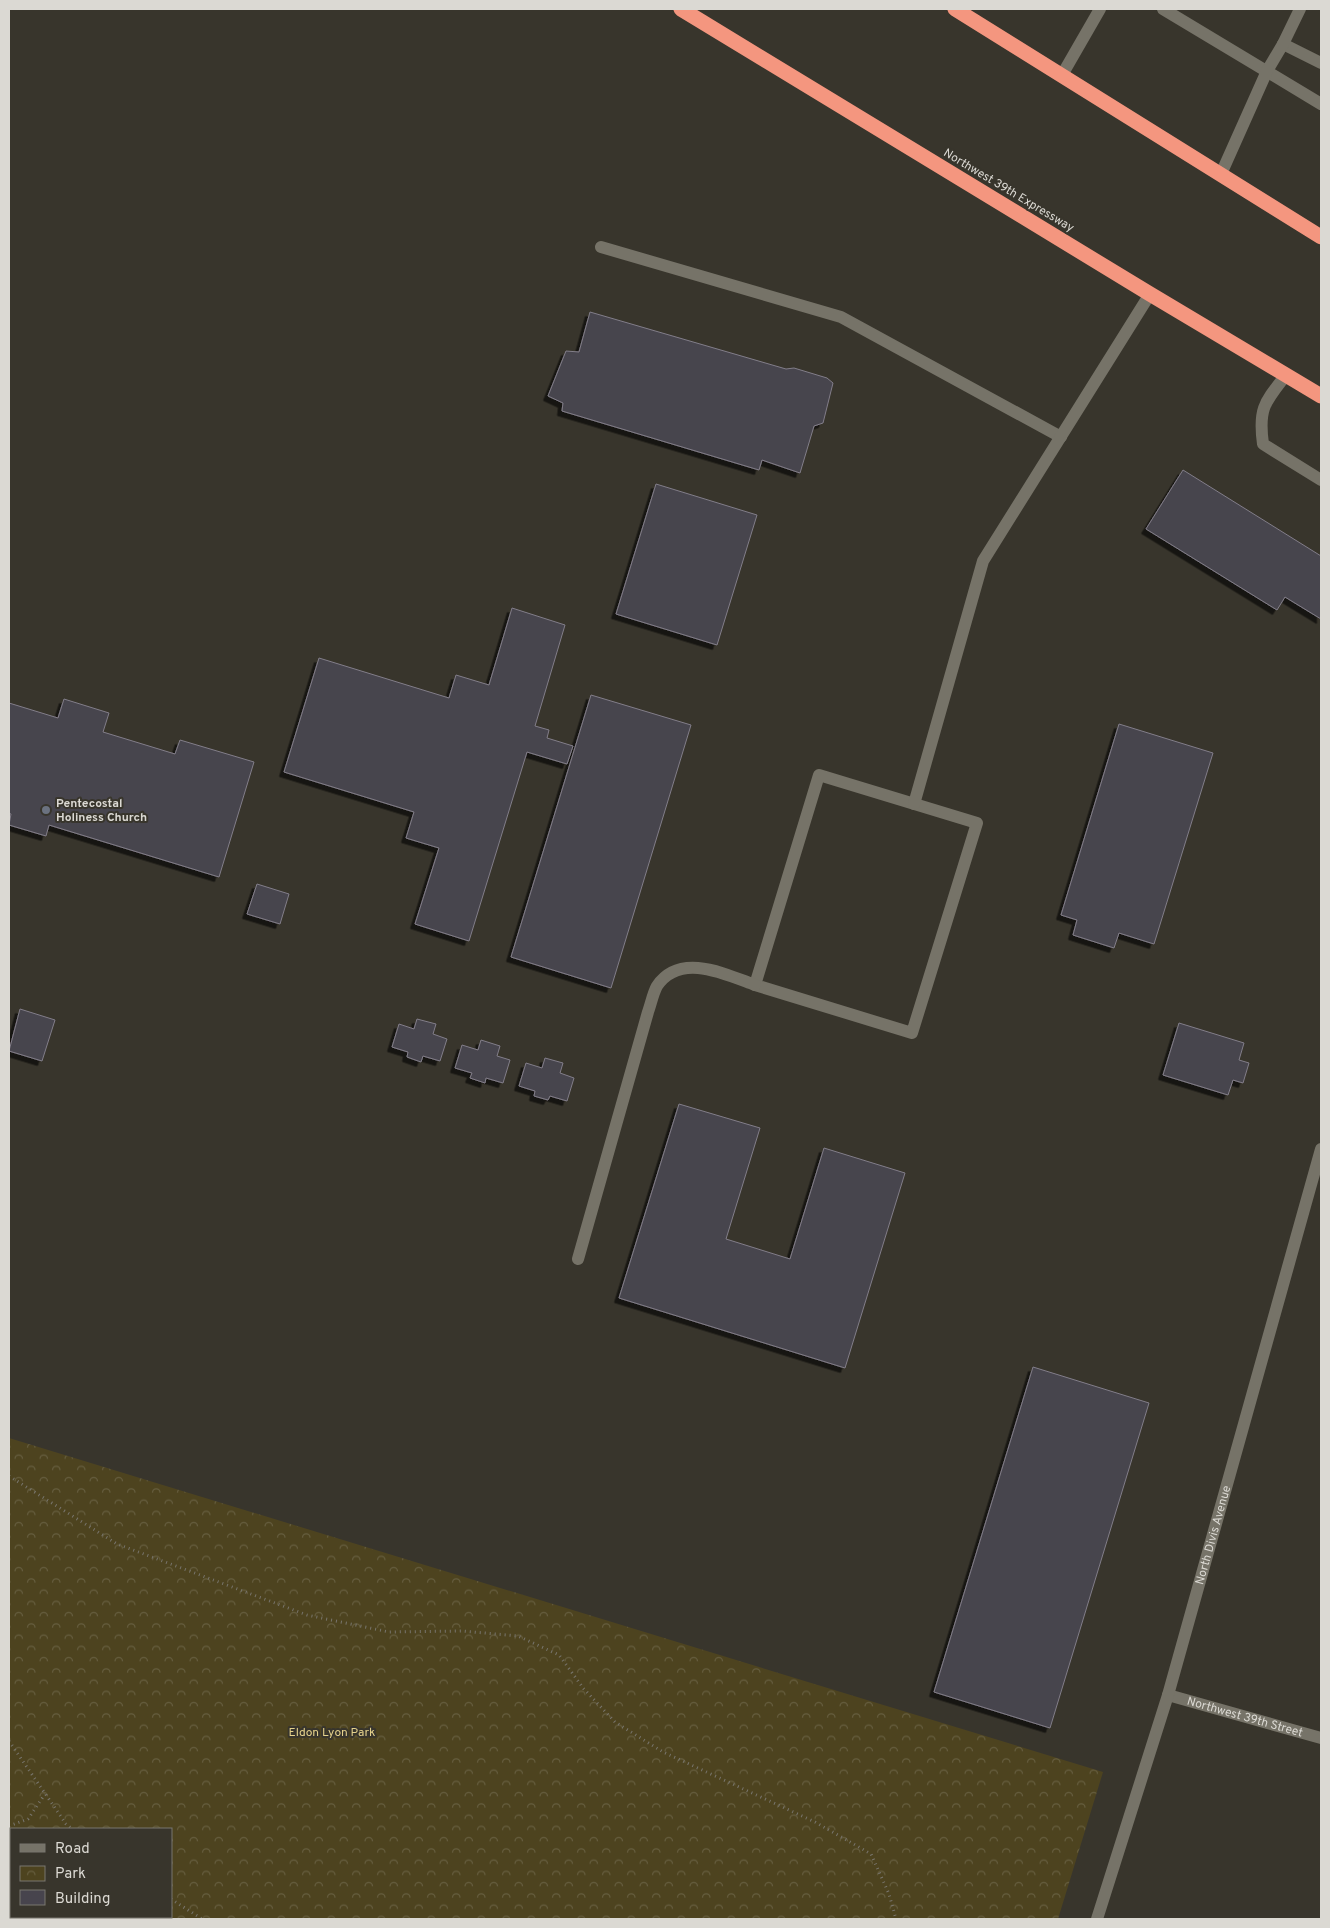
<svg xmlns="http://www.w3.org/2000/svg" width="1330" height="1928" viewBox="0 0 1330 1928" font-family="Overpass,sans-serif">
<defs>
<pattern id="park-crowns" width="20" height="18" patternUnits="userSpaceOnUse" patternTransform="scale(1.25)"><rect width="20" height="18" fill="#4d431f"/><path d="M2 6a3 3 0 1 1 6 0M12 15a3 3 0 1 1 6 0" fill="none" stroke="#665e3f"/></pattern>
<filter id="shadow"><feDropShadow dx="-4.5" dy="4.5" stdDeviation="0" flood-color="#0009"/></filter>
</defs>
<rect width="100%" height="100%" fill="#38352c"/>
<path fill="url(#park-crowns)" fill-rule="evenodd" d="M 9,1438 L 1103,1772 L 1058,1919 L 9,1919 ZM 11,1829 L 171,1829 L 171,1917 L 11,1917 Z"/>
<g fill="#47444d" stroke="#827e89" filter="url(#shadow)">
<path d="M 590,312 L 786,369 L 794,368 L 827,378 L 833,383 L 823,423 L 814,426 L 800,473 L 762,460 L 759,470 L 562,411 L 563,403 L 548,396 L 566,351 L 579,352 Z"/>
<path d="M 1183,470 L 1321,556 L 1321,619 L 1285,597 L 1277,610 L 1146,529 Z"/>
<path d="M 656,484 L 757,515 L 717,645 L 616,614 Z"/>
<path d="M 512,608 L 565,625 L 535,726 L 549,730 L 547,738 L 573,746 L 567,764 L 527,752 L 469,941 L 415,924 L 439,848 L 406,838 L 414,812 L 284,772 L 319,658 L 449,698 L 456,675 L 489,685 Z"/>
<path d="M 591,695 L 691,725 L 611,988 L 511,957 Z"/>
<path d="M 64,699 L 109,713 L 103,732 L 175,754 L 180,740 L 254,762 L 219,877 L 49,825 L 46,836 L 9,825 L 11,814 L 9,813 L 9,703 L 58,718 Z"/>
<path d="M 1119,724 L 1213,753 L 1154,944 L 1119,933 L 1114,948 L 1073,935 L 1077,920 L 1061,915 Z"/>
<path d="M 257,884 L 289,894 L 280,924 L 247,914 Z"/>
<path d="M 20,1009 L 55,1020 L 42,1061 L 9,1051 Z"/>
<path d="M 417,1019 L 436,1024 L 433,1034 L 447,1039 L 440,1061 L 423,1056 L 421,1062 L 407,1057 L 408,1052 L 392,1047 L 399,1024 L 414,1029 Z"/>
<path d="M 1179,1023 L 1244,1043 L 1239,1060 L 1249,1063 L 1243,1083 L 1233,1080 L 1228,1095 L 1163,1075 Z"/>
<path d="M 481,1040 L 500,1046 L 497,1056 L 510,1060 L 503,1083 L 486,1078 L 485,1083 L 470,1078 L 472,1073 L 455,1068 L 462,1045 L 478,1050 Z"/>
<path d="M 545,1058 L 563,1063 L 560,1073 L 574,1078 L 567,1101 L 550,1096 L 548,1100 L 534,1096 L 535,1091 L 519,1086 L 526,1063 L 542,1068 Z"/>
<path d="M 679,1104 L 760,1128 L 726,1239 L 790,1259 L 824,1148 L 905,1173 L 845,1368 L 619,1298 Z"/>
<path d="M 1033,1367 L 1149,1403 L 1050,1728 L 934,1692 Z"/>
</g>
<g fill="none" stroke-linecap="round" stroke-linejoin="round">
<g stroke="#79766e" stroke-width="3" stroke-dasharray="1 4" stroke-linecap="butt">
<path d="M 9,1476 L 117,1544 L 307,1615 L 389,1632 L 462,1631 L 518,1636 L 559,1655 L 584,1689 L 615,1722 L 663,1752 L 815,1822 L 871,1854 L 889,1894 L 896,1919"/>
<path d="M 9,1741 L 66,1824 L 72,1829"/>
<path d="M 9,1826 L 28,1819 L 45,1794"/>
<path d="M 9,1849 L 11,1850"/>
<path d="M 171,1899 L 202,1919"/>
</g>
<g stroke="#767368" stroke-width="12">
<path d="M 1163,9 L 1321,104"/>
<path d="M 1283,44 L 1321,63"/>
<path d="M 1062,75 L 1100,9"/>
<path d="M 1221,174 L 1267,71 L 1283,44 L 1300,9"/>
<path d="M 601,247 L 841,317 L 1061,437"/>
<path d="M 1286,375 C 1265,402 1258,408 1263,444 L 1321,480"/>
<path d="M 819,775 L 977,823 L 912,1033 L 755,985 Z"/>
<path d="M 914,804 L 983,561 L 1150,294"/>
<path d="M 578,1259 L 648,1012 C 651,1004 653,993 657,986 C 680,952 725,974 755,985"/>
<path id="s1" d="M 1168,1695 L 1321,1738"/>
<path id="s2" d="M 1097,1919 L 1168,1695 L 1321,1149"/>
</g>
<g stroke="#f4967f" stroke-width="15">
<path d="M 681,9 L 1150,294 L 1321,396"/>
<path d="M 955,9 L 1321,237"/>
</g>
</g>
<circle fill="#6b7280" stroke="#38352c" stroke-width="2" cx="46" cy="810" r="5"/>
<g text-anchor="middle" stroke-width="4" stroke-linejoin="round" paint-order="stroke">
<g font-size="12" fill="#dbd9d3" stroke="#38352c">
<text transform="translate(1009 190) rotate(31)" y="4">Northwest 39th Expressway</text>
<text dy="4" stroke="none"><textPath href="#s2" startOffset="401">North Divis Avenue</textPath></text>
<text dy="4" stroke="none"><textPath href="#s1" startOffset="80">Northwest 39th Street</textPath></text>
</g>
<g font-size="12" font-weight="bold" fill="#dbd9d3" stroke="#38352c" text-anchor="start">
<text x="56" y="807">Pentecostal<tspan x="56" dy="14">Holiness Church</tspan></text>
</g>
<g font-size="12" fill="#e5d28c" stroke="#38352c">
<text x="332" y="1736">Eldon Lyon Park</text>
</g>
</g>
<rect width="1330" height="1928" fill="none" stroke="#dbd9d3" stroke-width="20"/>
<rect x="10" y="1828" width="162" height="90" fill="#38352c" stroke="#79776f"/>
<rect x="20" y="1844" width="25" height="8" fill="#767368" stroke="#79776f"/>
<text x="55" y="1853" font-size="15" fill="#dbd9d3">Road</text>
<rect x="20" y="1866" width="25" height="15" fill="url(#park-crowns)" stroke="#79776f"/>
<text x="55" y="1878" font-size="15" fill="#dbd9d3">Park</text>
<rect x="20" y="1890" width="25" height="15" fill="#47444d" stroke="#79776f"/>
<text x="55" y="1903" font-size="15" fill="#dbd9d3">Building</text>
</svg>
